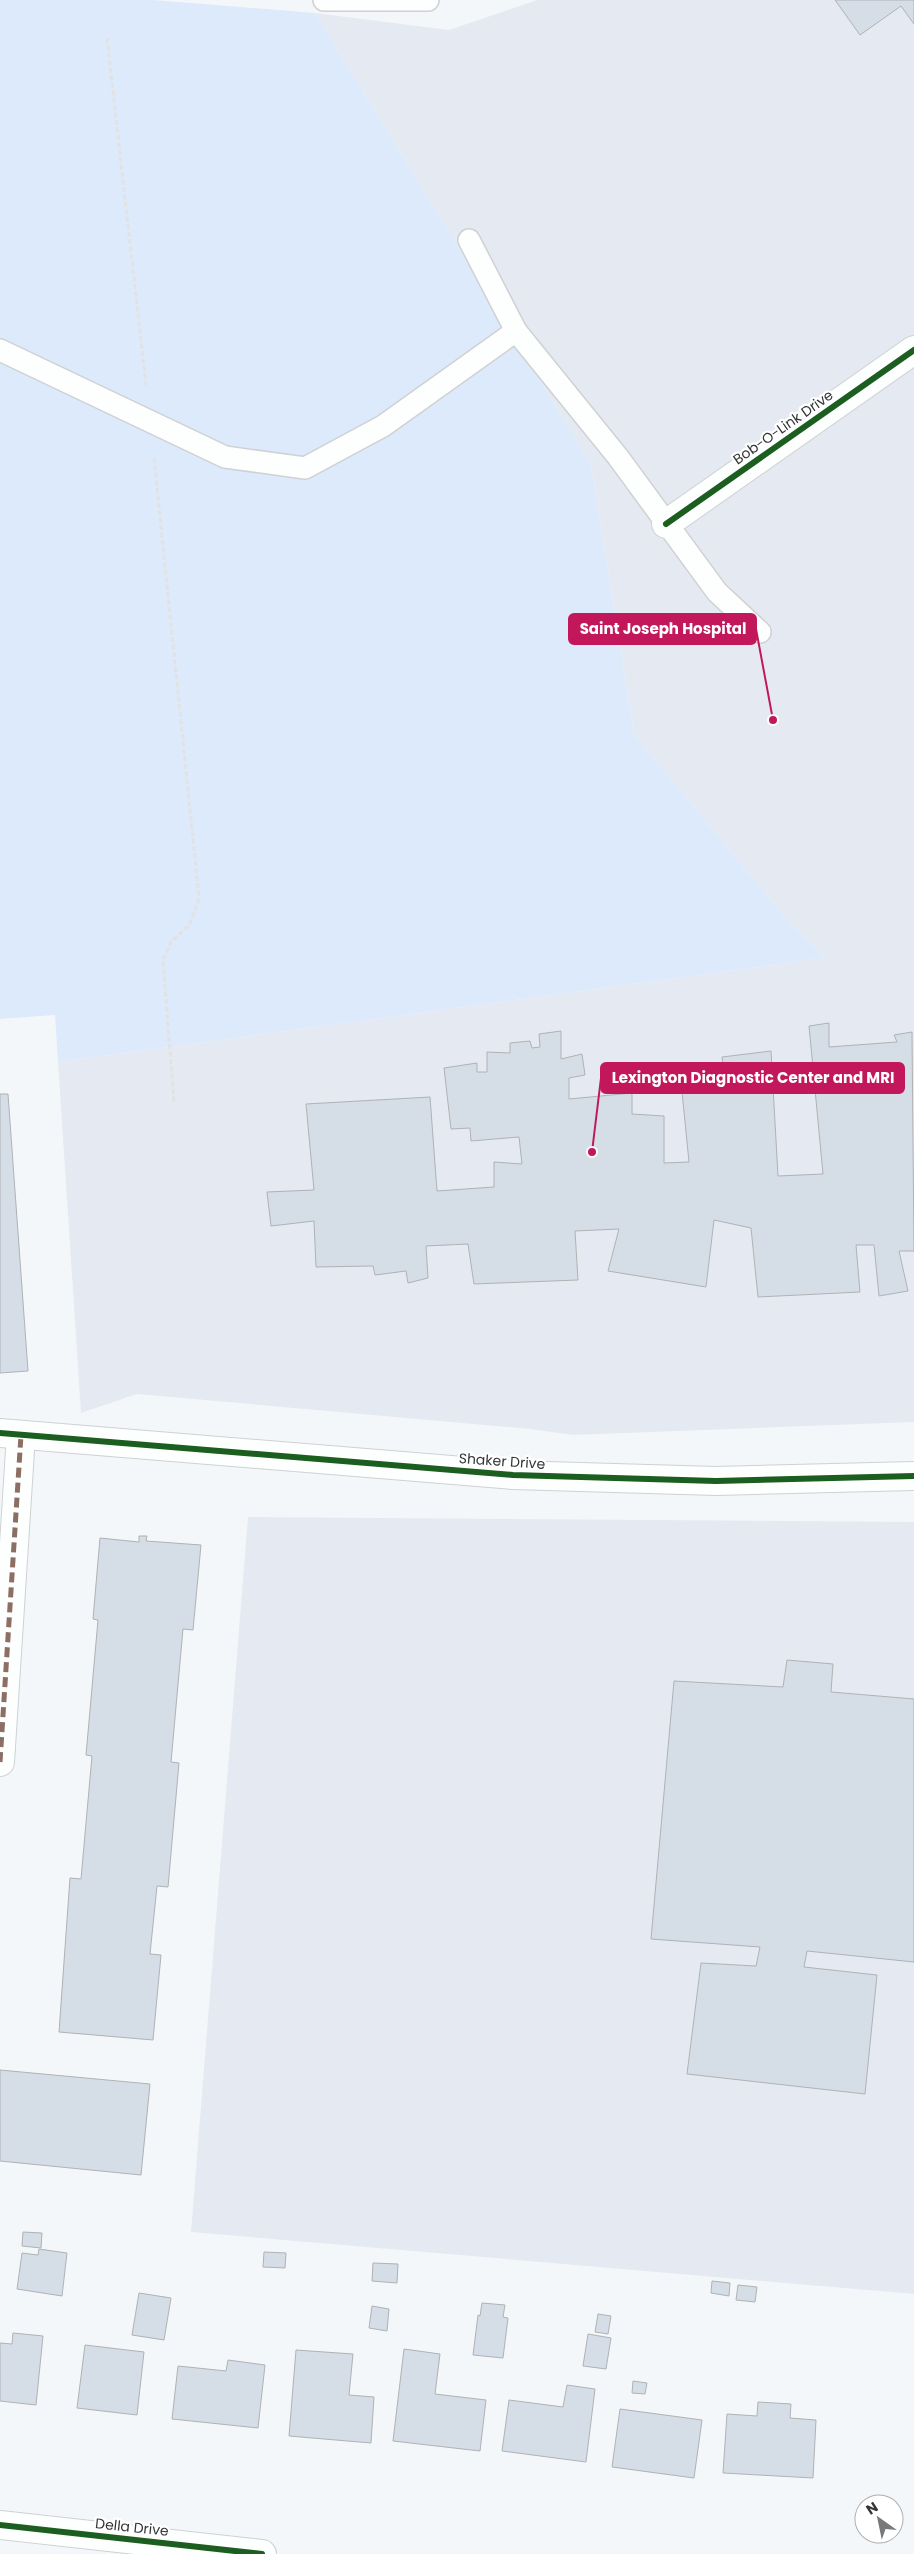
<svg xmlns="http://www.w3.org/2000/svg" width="914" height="2554" viewBox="0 0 914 2554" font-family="Poppins,sans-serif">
<rect width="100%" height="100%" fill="#f4f7fa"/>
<g fill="#e5eaf2">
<path d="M 537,0 L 914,0 L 914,1422 L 573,1435 L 530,1429 L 137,1394 L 81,1413 L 58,1062 L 825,958 L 792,925 L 634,735 L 591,464 L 315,13 L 449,30 Z"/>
<path d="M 248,1517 L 914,1522 L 914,2294 L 191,2232 Z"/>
</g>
<path fill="#ddeafc" d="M 0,0 L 153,0 L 315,13 L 591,464 L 634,735 L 792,925 L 825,958 L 58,1062 L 55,1015 L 0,1019 Z"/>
<g fill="#d5dde7" stroke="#b0b2b4">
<path d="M 835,0 L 914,0 L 914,24 L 901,6 L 860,35 Z"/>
<path d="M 829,1023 L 829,1047 L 897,1042 L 894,1035 L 912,1032 L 914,1251 L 899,1251 L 908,1291 L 879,1296 L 874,1245 L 856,1245 L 860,1292 L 758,1297 L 751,1228 L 714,1220 L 706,1287 L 608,1271 L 619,1229 L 575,1231 L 578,1280 L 474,1284 L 468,1244 L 426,1246 L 428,1278 L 408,1283 L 406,1271 L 375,1275 L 373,1266 L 316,1267 L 314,1221 L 271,1226 L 267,1192 L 314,1190 L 306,1104 L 430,1097 L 437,1191 L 494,1187 L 494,1162 L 522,1164 L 519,1137 L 471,1141 L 470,1128 L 451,1129 L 444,1068 L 477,1063 L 477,1072 L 487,1072 L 487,1052 L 510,1053 L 510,1043 L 530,1041 L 532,1048 L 540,1047 L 539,1034 L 561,1031 L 561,1059 L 582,1054 L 585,1075 L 569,1078 L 569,1099 L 632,1093 L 632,1114 L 664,1116 L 664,1163 L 689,1162 L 682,1092 L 726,1089 L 722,1057 L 771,1051 L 778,1176 L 823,1174 L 809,1026 Z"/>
<path d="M 0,1094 L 8,1094 L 28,1371 L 0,1373 Z"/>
<path d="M 139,1536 L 147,1536 L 146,1541 L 201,1545 L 193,1630 L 183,1629 L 171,1762 L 179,1763 L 168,1887 L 157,1886 L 150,1954 L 161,1955 L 153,2040 L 59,2032 L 70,1878 L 81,1879 L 92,1756 L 86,1755 L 98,1620 L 93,1619 L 100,1538 L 139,1542 Z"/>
<path d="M 787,1660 L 833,1664 L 831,1692 L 914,1699 L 914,1962 L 807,1951 L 804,1967 L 877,1975 L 865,2094 L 687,2074 L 701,1963 L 756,1966 L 760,1947 L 651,1939 L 674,1681 L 783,1687 Z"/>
<path d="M 0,2070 L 150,2084 L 141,2175 L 0,2161 Z"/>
<path d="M 23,2232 L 42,2233 L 41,2248 L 22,2246 Z"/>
<path d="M 39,2249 L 67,2253 L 62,2296 L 17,2289 L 22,2253 L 38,2255 Z"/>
<path d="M 264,2252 L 286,2253 L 285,2268 L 263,2267 Z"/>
<path d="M 373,2263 L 398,2264 L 397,2283 L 372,2281 Z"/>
<path d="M 712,2281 L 730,2283 L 729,2296 L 711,2293 Z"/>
<path d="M 738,2285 L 757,2287 L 755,2302 L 736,2300 Z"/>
<path d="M 139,2293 L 171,2298 L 164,2340 L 132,2335 Z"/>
<path d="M 482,2303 L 505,2305 L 503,2317 L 508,2318 L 503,2358 L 473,2355 L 478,2315 L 480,2316 Z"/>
<path d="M 372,2306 L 389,2309 L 387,2331 L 369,2328 Z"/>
<path d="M 598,2314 L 611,2316 L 608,2334 L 595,2332 Z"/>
<path d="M 13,2333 L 43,2336 L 36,2405 L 0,2401 L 0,2343 L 12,2344 Z"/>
<path d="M 588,2334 L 611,2338 L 606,2369 L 583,2366 Z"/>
<path d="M 85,2345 L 144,2352 L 137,2415 L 77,2408 Z"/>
<path d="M 404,2349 L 440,2354 L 435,2394 L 486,2400 L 480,2451 L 393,2441 Z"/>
<path d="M 296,2350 L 353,2354 L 349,2395 L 374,2397 L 371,2443 L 289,2436 Z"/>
<path d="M 228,2360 L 265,2365 L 258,2428 L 172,2419 L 178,2366 L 226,2371 Z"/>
<path d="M 633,2381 L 647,2383 L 645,2394 L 632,2393 Z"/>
<path d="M 567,2385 L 595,2389 L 586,2462 L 502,2451 L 509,2400 L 563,2407 Z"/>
<path d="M 758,2402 L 791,2404 L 790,2418 L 816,2420 L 813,2478 L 723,2473 L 727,2414 L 757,2416 Z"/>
<path d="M 620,2409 L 702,2420 L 694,2478 L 612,2467 Z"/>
</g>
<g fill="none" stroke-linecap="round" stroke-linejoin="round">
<defs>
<g id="lane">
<path d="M 324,0 L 428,0"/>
<path d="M 469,240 L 516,331"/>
<path d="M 0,350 L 225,457 L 305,468 L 383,426 L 516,331 L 618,457 L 717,592 L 760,632"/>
</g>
<g id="street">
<path d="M 666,524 L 914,350"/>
<path d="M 0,1433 L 513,1475 L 716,1481 L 914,1476"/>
<path d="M 0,1762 L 21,1435"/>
<path d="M 0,2525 L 262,2554"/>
</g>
</defs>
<use href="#lane" stroke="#cfd1d3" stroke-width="24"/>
<use href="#street" stroke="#cfd1d3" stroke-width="30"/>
<g stroke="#e1e2e3" stroke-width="3" stroke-dasharray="5 2.5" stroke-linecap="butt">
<path d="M 107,38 L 146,385"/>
<path d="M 154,458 L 199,898 L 190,924 L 171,942 L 163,960 L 174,1102"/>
</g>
<use href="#lane" stroke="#fdfefe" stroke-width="21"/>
<use href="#street" stroke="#fdfefe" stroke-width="28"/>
<path stroke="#8d6e63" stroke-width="5" stroke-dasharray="10 5" stroke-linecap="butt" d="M 0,1762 L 21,1435"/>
<defs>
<g id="cycleway">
<path d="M 666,524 L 914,350"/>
<path d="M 0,1433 L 513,1475 L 716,1481 L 914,1476"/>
<path d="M 0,2525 L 262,2554"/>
</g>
</defs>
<use href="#cycleway" stroke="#fff" stroke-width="9"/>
<use href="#cycleway" stroke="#1b5e20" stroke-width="6"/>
</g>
<g text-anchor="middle" stroke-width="4.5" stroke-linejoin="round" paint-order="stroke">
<g font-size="14" fill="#333537" stroke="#fff">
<text transform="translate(783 427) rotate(-35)" y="5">Bob-O-Link Drive</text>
<text transform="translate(502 1461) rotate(4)" y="5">Shaker Drive</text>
<text transform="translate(132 2527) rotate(6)" y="5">Della Drive</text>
</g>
</g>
<path fill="none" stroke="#c2185b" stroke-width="2" d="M773 720L756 629M592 1152L601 1078"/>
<g fill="#c2185b" stroke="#fff" stroke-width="2">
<circle cx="773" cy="720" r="5"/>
<circle cx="592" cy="1152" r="5"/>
</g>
<g fill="#c2185b" stroke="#c2185b" stroke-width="2">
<rect x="569" y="614" width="187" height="30" rx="5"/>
<rect x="601" y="1063" width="303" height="30" rx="5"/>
</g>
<g font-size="15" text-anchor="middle" font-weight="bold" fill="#fff">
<text x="663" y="634">Saint Joseph Hospital</text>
<text x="753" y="1083">Lexington Diagnostic Center and MRI</text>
</g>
<g transform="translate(879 2519) rotate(327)"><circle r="24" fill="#ffffff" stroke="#adaeaf"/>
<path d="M0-4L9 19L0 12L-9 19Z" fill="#77797b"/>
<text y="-8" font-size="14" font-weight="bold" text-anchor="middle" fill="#333537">N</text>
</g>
</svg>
